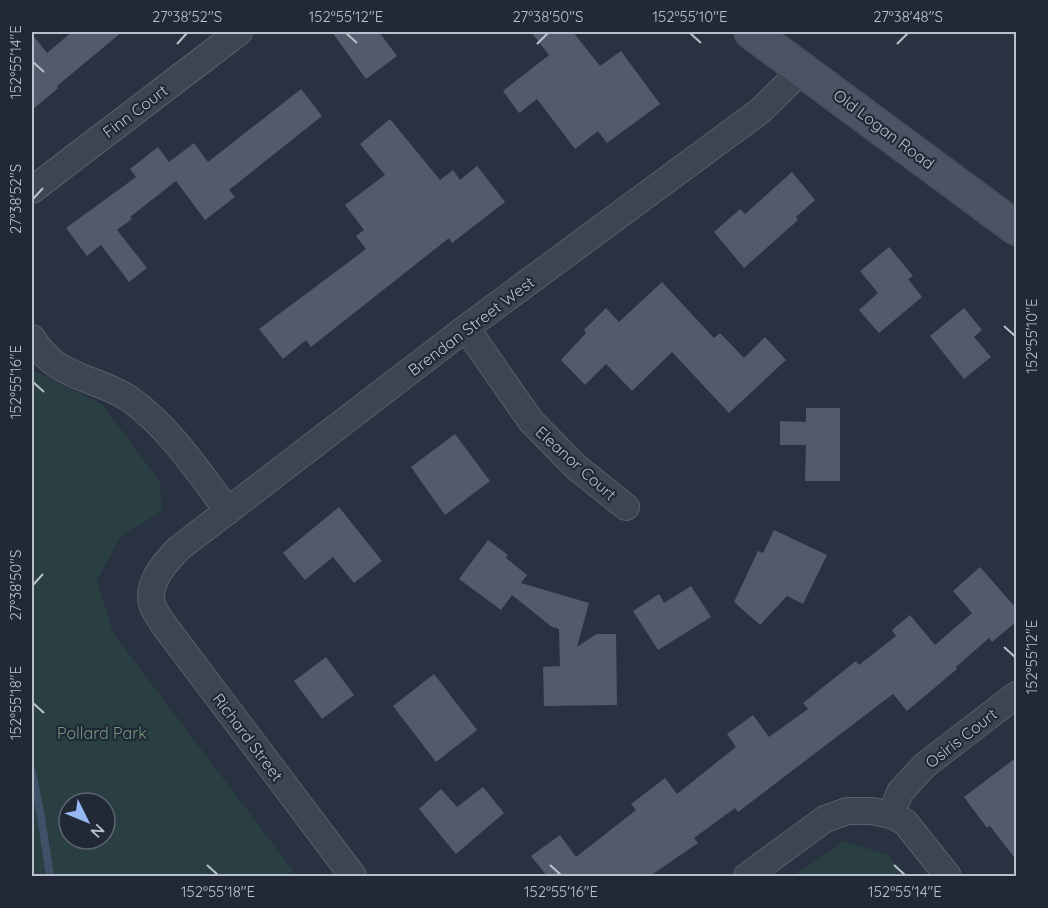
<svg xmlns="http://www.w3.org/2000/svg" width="1048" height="908" viewBox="0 0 1048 908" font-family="Quicksand,sans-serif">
<rect width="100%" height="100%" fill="#283241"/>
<g fill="#2a3f42" fill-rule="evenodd">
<path d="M 32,370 L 102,404 L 160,482 L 162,511 L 120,537 L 97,581 L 113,633 L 297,876 L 32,876 ZM 69,803 L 105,803 L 105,839 L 69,839 Z"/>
<path d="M 844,841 L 888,855 L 905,876 L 793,876 Z"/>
</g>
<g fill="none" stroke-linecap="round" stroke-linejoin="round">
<path stroke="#3f5069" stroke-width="8" d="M 32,772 L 41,817 L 50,876"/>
</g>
<g fill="#515b6c">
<path d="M 72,32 L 122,32 L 57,86 L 58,88 L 32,110 L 32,34 L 47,53 Z"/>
<path d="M 332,32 L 379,32 L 397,56 L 366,79 Z"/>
<path d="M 531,32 L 573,32 L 600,66 L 621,51 L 660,104 L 607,143 L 598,131 L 575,149 L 537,99 L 519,113 L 503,91 L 549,55 Z"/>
<path d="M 301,89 L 322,116 L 229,190 L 235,197 L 205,220 L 176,181 L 130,217 L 132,219 L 117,230 L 147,268 L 129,282 L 101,245 L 87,256 L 66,228 L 136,177 L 130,169 L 158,147 L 169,162 L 194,143 L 208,162 Z"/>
<path d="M 390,119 L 440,180 L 453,170 L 460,180 L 477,166 L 505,202 L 452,243 L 449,238 L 311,347 L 306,340 L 283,359 L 259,329 L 366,249 L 356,236 L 364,230 L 345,205 L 385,175 L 360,144 Z"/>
<path d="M 792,172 L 815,200 L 796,217 L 798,220 L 744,268 L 714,232 L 740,209 L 745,214 Z"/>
<path d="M 889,247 L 913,276 L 908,279 L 922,297 L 879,333 L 859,310 L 878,293 L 860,271 Z"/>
<path d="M 662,282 L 714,338 L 720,333 L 744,358 L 765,337 L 786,360 L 729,413 L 672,352 L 632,391 L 606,364 L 585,385 L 561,360 L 586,333 L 584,330 L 606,308 L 619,322 Z"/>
<path d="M 964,308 L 982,330 L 974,337 L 991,357 L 964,379 L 930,336 Z"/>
<path d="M 806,408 L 840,408 L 840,481 L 805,481 L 806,445 L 780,445 L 780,421 L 806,422 Z"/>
<path d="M 455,434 L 490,481 L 445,515 L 411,467 Z"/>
<path d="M 339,507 L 382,561 L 354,583 L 333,557 L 305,580 L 283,553 Z"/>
<path d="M 774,530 L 827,555 L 803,604 L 787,596 L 760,625 L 734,602 L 758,551 L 763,553 Z"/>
<path d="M 488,540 L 508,555 L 506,558 L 527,575 L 521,583 L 589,603 L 577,647 L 596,634 L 616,634 L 617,705 L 544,706 L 543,667 L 560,666 L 559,629 L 552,627 L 512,595 L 501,610 L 459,579 Z"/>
<path d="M 980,567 L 1017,609 L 1017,621 L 992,642 L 989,638 L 956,667 L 957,669 L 907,711 L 893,694 L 738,812 L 735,808 L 694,838 L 698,843 L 650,876 L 547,876 L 531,856 L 560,835 L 576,857 L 636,810 L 631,804 L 665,778 L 677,794 L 736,747 L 727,734 L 753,715 L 769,737 L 808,709 L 803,703 L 856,661 L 859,665 L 896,636 L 892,630 L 910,615 L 935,645 L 972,613 L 953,591 Z"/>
<path d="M 691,586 L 711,617 L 658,650 L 633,611 L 659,594 L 664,603 Z"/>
<path d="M 326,657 L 354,695 L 322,719 L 294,681 Z"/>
<path d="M 434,674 L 477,730 L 436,762 L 393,706 Z"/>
<path d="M 1017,757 L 1017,861 L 990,826 L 987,828 L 964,797 Z"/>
<path d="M 483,787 L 504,813 L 456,854 L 419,809 L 441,789 L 457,807 Z"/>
</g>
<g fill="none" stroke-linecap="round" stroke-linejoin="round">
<defs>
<g id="street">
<path d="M 32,190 L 239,32"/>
<path d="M 466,328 L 531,421 L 576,467 L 626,507"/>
<path d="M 32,338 C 38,348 47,358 57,365 C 79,380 109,384 131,400 C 171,429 199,473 228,511"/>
<path d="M 891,815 L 900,792 L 925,765 L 1016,695"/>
<path d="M 353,876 L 164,625 C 160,619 154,611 152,604 C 147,582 164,564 178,549 L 466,328 L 760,111 L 803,69"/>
<path d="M 747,876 L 825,819 L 847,811 L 872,811 L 891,815 L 905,822 L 948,876"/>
</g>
<path id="secondary" d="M 751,32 L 1016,228"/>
</defs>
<use href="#street" stroke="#575f6b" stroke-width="28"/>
<use href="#secondary" stroke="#464d5a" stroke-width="36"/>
<use href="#street" stroke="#3c4551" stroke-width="26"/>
<use href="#secondary" stroke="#4b5464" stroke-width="33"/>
</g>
<path fill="none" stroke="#b9c0cb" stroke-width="2" d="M 346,33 L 357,43M 690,33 L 701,43M 177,44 L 187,33M 537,44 L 548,33M 897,44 L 908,33M 33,62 L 44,72M 33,199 L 43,188M 1004,326 L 1015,336M 33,382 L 44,392M 33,585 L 43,574M 1004,647 L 1015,657M 33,703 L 44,713M 207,865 L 218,875M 550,865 L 561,875M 894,865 L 905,875"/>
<g text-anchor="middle" stroke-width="4.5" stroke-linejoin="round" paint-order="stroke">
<g font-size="16" fill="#b9c0cb" stroke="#212936">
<text transform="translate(135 111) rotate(-37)" y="6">Finn Court</text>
<text transform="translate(884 129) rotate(37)" y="6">Old Logan Road</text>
<text transform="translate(471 326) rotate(-37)" y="6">Brendan Street West</text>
<text transform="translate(576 463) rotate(42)" y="6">Eleanor Court</text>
<text transform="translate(248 737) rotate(53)" y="6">Richard Street</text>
<text transform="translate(961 738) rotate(-38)" y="6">Osiris Court</text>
</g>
<g font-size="16" fill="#729b7c" stroke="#212936">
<text x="102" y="739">Pollard Park</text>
</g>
</g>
<rect width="1048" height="908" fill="none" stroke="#212936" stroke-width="66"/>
<g transform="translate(87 821) rotate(133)"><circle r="28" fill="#212936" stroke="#5e6572" stroke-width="1.5"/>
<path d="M0-4.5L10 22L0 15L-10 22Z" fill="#96b9f3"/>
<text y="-9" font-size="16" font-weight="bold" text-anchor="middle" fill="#b9c0cb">N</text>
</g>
<rect x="33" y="33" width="982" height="842" fill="none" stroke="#b9c0cb" stroke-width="2"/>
<g font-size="15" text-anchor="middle" fill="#b9c0cb">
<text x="187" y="22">27°38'52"S</text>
<text x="346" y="22">152°55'12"E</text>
<text x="548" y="22">27°38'50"S</text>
<text x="690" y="22">152°55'10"E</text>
<text x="908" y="22">27°38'48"S</text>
<text transform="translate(16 62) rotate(-90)" y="5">152°55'14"E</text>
<text transform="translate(16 199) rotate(-90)" y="5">27°38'52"S</text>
<text transform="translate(1032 336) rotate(-90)" y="5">152°55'10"E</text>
<text transform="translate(16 382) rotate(-90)" y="5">152°55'16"E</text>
<text transform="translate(16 585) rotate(-90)" y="5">27°38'50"S</text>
<text transform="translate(1032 657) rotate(-90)" y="5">152°55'12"E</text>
<text transform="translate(16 703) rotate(-90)" y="5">152°55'18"E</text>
<text x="218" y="897">152°55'18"E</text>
<text x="561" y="897">152°55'16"E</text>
<text x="905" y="897">152°55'14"E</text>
</g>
</svg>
